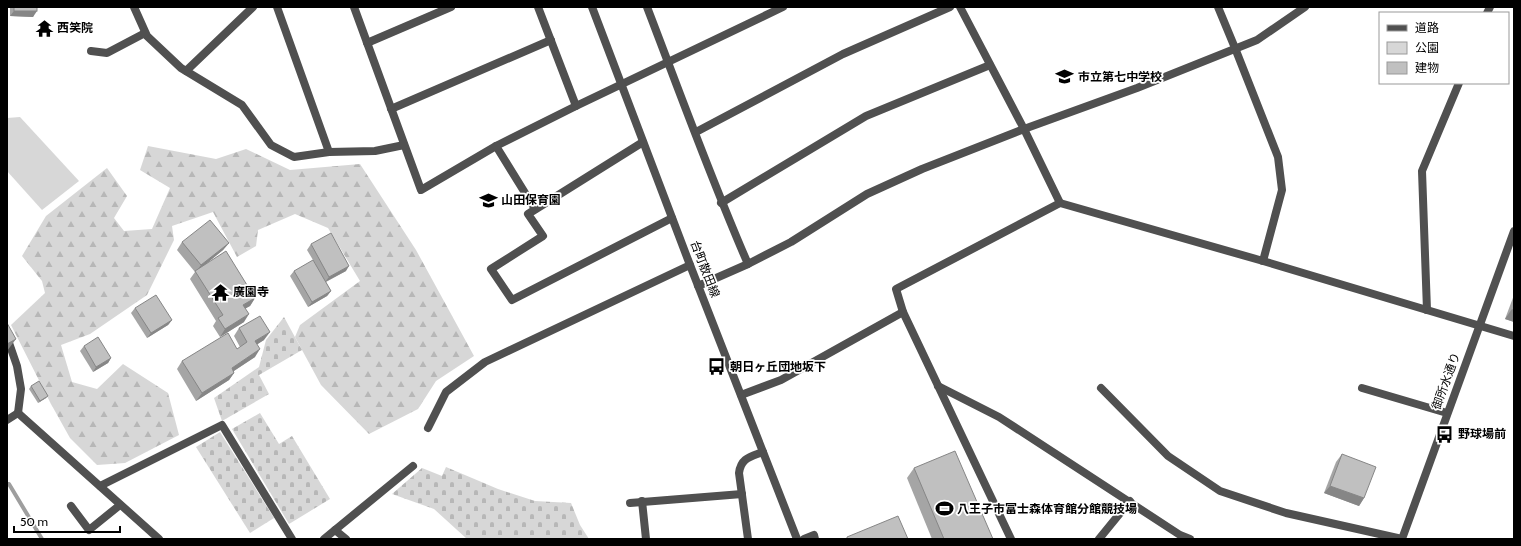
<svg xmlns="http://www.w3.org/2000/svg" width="1521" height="546" viewBox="0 0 1521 546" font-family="Cabin,'Noto Sans JP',sans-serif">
<defs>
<pattern id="forest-firs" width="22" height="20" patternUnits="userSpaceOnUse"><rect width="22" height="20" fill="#d7d7d7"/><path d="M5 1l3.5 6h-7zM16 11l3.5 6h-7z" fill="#b7b7b7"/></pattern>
<pattern id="cemetery-stones" width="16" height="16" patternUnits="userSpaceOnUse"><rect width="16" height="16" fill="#d7d7d7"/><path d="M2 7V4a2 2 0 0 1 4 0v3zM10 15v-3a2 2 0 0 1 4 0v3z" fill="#b7b7b7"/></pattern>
</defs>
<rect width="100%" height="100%" fill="#fff"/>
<path fill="#d7d7d7" d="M 20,117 L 79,181 L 42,210 L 7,171 L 7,118 Z"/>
<path fill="url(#forest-firs)" d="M 148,146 L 216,159 L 246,149 L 290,170 L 360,164 L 416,250 L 474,356 L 436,381 L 418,409 L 369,434 L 321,385 L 295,337 L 300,325 L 360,281 L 328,228 L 295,214 L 258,230 L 256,246 L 237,257 L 213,212 L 172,226 L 174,240 L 147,295 L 90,334 L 61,345 L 72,382 L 97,389 L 123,364 L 168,393 L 179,435 L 125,463 L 97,465 L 70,438 L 51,404 L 11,325 L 45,293 L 42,281 L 22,256 L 46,216 L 107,168 L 127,196 L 114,218 L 124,231 L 152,229 L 170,188 L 140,170 Z"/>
<g fill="url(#cemetery-stones)">
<path d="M 284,317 L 302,350 L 259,375 L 269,394 L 222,421 L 214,398 L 259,367 L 266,340 Z"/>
<path d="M 260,413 L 279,444 L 292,436 L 330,499 L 289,524 L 232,429 Z"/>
<path d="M 220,432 L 274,518 L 250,533 L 196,447 Z"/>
<path d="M 446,467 L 498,489 L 535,501 L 571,503 L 580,525 L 589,539 L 467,539 L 434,509 L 392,494 L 422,468 L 442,476 Z"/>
</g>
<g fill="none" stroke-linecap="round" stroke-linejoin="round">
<path stroke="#9e9e9e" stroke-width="4" d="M 7,484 L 9,484 L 42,539"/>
<g stroke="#505050" stroke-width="8">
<path d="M 538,7 L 576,106"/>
<path d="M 1218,7 L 1235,48"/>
<path d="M 367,43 L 451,7"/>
<path d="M 391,109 L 551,40"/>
<path d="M 696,132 L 843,54 L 950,7"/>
<path d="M 721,203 L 866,116 L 990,65"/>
<path d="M 1362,388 L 1447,413"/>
</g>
<g stroke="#505050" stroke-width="8">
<path d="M 134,7 L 147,36 L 181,68 L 242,105 L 271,145 L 294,157 L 329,152 L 375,151 L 404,145"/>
<path d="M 277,7 L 329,152"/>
<path d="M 354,7 L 421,190 L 496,146 L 576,106 L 783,7"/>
<path d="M 647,7 C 680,93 711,179 748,264"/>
<path d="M 960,7 L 1024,129 L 1060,203"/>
<path d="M 1487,13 L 1490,7"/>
<path d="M 1235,48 L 1278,157 L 1282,190 L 1263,261"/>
<path d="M 91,51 L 107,53 L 145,33"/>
<path d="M 186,71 L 253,7"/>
<path d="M 643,142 L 528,214 L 543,236 L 491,269 L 512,300 L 672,218"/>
<path d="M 496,146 L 535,209"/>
<path d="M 698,286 L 748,264 L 791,242 L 867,194 L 922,169 L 1024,129 L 1137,88 L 1257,40 L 1305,7"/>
<path d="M 1427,310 L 1422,171 L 1459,83"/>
<path d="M 7,337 L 17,366 L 21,389 L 18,413"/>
<path d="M 938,386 L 999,417 L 1180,535 L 1190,539"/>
<path d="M 1101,388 L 1168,456 L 1220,491 L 1286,513 L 1402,539"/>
<path d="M 741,395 L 781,380 L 903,312"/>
<path d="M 18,413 L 159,539"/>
<path d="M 7,420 L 18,413"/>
<path d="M 428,428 L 446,392 L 485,362 L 690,265"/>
<path d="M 100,486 L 222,425 L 292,539"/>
<path d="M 642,501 L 646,539"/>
<path d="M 630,503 L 742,494"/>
<path d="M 71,506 L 89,530 L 120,505"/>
<path d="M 335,530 L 346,539"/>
<path d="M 324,539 L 413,466"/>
<path d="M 748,539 L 739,473 C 741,458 750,457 763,452"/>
<path d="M 804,539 L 814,535 L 815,539"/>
<path d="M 1011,539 L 903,312 L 896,289 L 1060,203 L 1263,261 L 1514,336"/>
<path d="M 1099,539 L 1130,501"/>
</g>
<g stroke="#505050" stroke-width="8">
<path d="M 592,7 L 690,265 L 797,539"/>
<path d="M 1402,539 L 1514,231"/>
</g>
</g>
<g fill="#a5a5a5">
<path d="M 10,7 L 37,7 L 33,17 L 10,16 Z"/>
<path d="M 182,242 L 229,243 L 223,250 L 207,263 L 255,298 L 250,306 L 245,308 L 244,322 L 220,337 L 213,326 L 216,321 L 190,279 L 195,272 L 177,250 Z"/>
<path d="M 311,244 L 346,271 L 326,282 L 331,291 L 327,296 L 308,307 L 290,276 L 294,271 L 316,265 L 307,250 Z"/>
<path d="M 1514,295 L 1514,322 L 1505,319 Z"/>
<path d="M 135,308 L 172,320 L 168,325 L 147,338 L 131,313 Z"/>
<path d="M 239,328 L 264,340 L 257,344 L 255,357 L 234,371 L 234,373 L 229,380 L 196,401 L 177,369 L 182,361 L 237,349 L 240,347 L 234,336 Z"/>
<path d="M 84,346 L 111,358 L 108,363 L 93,372 L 80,351 Z"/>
<path d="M 31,386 L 46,398 L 38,403 L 29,389 Z"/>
<path d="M 1342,454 L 1364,498 L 1359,506 L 1324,493 L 1336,462 Z"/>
<path d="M 914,468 L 993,539 L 932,539 L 907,478 Z"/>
</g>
<g fill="#868686">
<path d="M 14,11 L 37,11 L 33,17 L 10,16 Z"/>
<path d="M 229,243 L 223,250 L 195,273 L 201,265 Z"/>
<path d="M 349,266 L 346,271 L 325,282 L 329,277 Z"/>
<path d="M 331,291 L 327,296 L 308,307 L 312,302 Z"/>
<path d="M 255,298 L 250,306 L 238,313 L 243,305 Z"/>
<path d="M 1512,309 L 1514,310 L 1514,322 L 1505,319 Z"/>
<path d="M 249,314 L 244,322 L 220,337 L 225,329 Z"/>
<path d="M 172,320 L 168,325 L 147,338 L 151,333 Z"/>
<path d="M 270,332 L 264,340 L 250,349 L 255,341 Z"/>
<path d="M 16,339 L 7,351 L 7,344 Z"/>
<path d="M 260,349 L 255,357 L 226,376 L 232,368 Z"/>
<path d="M 111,358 L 108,363 L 93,372 L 96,367 Z"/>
<path d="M 234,373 L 229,380 L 196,401 L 202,393 Z"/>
<path d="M 48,396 L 46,398 L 38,403 L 40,401 Z"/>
<path d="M 1330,486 L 1364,498 L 1359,506 L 1324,493 Z"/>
</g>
<g fill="#c0c0c0" stroke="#868686">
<rect x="14" y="7" width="23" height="4"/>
<path d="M 210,220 L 229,243 L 201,265 L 182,242 Z"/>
<path d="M 331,233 L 349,266 L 329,277 L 311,244 Z"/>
<path d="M 226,251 L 255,298 L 243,305 L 249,314 L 225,329 L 218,318 L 223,315 L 195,271 Z"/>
<path d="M 313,260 L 331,291 L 312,302 L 294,271 Z"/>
<path d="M 156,295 L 172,320 L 151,333 L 135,308 Z"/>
<path d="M 260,316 L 270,332 L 255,341 L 260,349 L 232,368 L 234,373 L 202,393 L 182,361 L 228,333 L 237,349 L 247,342 L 239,328 Z"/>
<path d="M 7,323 L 16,339 L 7,344 Z"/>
<path d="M 98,337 L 111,358 L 96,367 L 84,346 Z"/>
<path d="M 39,381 L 48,396 L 40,401 L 31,386 Z"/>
<path d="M 955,451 L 993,539 L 944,539 L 914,468 Z"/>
<path d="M 1342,454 L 1376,467 L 1364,498 L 1330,486 Z"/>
<path d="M 898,516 L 908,539 L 847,539 L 847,537 Z"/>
</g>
<defs>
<symbol id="temple-bare" viewBox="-9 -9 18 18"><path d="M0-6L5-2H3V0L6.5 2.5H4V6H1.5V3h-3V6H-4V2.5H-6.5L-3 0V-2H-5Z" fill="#000" stroke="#fff" stroke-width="2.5" paint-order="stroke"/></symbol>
<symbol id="school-bare" viewBox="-9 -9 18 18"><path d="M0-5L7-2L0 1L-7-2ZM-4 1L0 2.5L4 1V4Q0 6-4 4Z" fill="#000" stroke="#fff" stroke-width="2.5" paint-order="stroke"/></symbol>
<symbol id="bus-bare" viewBox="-9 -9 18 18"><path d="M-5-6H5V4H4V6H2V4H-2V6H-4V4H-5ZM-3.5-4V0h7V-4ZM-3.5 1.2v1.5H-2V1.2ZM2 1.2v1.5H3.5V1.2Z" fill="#000" stroke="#fff" stroke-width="2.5" paint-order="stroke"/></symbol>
<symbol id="stadium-bare" viewBox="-9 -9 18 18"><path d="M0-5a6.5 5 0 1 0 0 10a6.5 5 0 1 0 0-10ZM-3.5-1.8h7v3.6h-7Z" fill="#000" stroke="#fff" stroke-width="2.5" paint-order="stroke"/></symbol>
</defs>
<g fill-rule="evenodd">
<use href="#temple-bare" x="32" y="16" width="25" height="25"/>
<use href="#school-bare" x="1052" y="64" width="25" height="25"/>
<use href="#school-bare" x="476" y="188" width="25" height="25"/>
<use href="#temple-bare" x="208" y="280" width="25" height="25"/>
<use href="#bus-bare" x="704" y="354" width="25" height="25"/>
<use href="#bus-bare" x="1432" y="422" width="25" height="25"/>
<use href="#stadium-bare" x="932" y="496" width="25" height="25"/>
</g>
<g text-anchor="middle" stroke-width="3.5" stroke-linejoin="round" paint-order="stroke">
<g font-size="12" font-weight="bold" fill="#000" stroke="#fff" text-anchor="start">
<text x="57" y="32">西笑院</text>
<text x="1078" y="81">市立第七中学校</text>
<text x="501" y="204">山田保育園</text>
<text x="233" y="296">廣園寺</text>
<text x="730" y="371">朝日ヶ丘団地坂下</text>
<text x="1458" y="438">野球場前</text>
<text x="957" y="513">八王子市富士森体育館分館競技場</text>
</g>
<g font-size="12" fill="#000" stroke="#fff">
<text transform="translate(705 269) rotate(69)" y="4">台町散田線</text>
<text transform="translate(1446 381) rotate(-70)" y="4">御所水通り</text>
</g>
</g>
<rect width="1521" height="546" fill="none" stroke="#000000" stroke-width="16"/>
<rect x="1379" y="12" width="130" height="72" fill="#ffffff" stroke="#999999"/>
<rect x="1387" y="25" width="20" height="6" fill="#505050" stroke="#999999"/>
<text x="1415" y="32" font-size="12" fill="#000000">道路</text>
<rect x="1387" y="42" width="20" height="12" fill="#d7d7d7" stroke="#999999"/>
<text x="1415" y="52" font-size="12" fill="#000000">公園</text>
<rect x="1387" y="62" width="20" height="12" fill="#c0c0c0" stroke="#999999"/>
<text x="1415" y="72" font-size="12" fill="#000000">建物</text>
<path d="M14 526v6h106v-6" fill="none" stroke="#000000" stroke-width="2"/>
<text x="20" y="526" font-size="12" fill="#000000" stroke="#ffffff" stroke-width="3" paint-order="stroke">50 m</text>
</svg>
